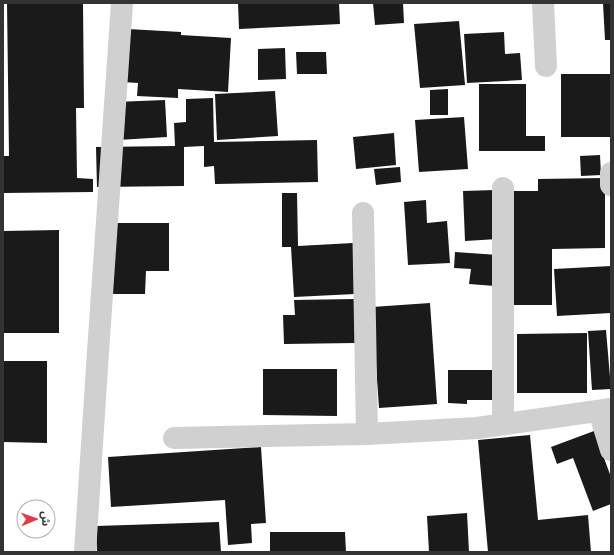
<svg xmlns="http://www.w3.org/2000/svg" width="614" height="555" viewBox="0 0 614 555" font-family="'Space Grotesk','Noto Sans Arabic',sans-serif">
<rect width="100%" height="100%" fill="#fff"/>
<g fill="#1a1a1a">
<path d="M 7,3 L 83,3 L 84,108 L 76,108 L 77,178 L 93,179 L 93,192 L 3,193 L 3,156 L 9,156 Z"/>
<path d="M 238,3 L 339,3 L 340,24 L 239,29 Z"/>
<path d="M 373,3 L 403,3 L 404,23 L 375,25 Z"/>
<path d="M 603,3 L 611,3 L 611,40 L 605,40 Z"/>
<path d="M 459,21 L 465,85 L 420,88 L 414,24 Z"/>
<path d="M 110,28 L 181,32 L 181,35 L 231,38 L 228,92 L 178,89 L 178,98 L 137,96 L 138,83 L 107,81 Z"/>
<path d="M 504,32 L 505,54 L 520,53 L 522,80 L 467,83 L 464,34 Z"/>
<path d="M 285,48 L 286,79 L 258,80 L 258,49 Z"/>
<path d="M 296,52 L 326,52 L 327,74 L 297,74 Z"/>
<path d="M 561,74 L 610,74 L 611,137 L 561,137 Z"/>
<path d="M 479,84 L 526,84 L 526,136 L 545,136 L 545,151 L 479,151 Z"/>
<path d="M 448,89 L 448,115 L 430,115 L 430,90 Z"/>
<path d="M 275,91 L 278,136 L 217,140 L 215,94 Z"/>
<path d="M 213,98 L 214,142 L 317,140 L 318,182 L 215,184 L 214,166 L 204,167 L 204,146 L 184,147 L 184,186 L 97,187 L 96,147 L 175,146 L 174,123 L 186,122 L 186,99 Z"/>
<path d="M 165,100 L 167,137 L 118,140 L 115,102 Z"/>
<path d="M 464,117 L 468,169 L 419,172 L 415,120 Z"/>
<path d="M 394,133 L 396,165 L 356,169 L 353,137 Z"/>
<path d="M 600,155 L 601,175 L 581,176 L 580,156 Z"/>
<path d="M 400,167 L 401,182 L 376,185 L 374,169 Z"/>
<path d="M 605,178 L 605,248 L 552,249 L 552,305 L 511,305 L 510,191 L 538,191 L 538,179 Z"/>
<path d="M 495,190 L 498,239 L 465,241 L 463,191 Z"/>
<path d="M 282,193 L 297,193 L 298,246 L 353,243 L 355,294 L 294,297 L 291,247 L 282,247 Z"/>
<path d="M 426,200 L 427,223 L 447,221 L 450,263 L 408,265 L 404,202 Z"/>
<path d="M 111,223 L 169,223 L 169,271 L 146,271 L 145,294 L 111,294 Z"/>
<path d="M 59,230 L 59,333 L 3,333 L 3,231 Z"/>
<path d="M 455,252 L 498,255 L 495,286 L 469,284 L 471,269 L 454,268 Z"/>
<path d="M 611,266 L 611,313 L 557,316 L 554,269 Z"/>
<path d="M 355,299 L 356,343 L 284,344 L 283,315 L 295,315 L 294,300 Z"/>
<path d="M 430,303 L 437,404 L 379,408 L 372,307 Z"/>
<path d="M 606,330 L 611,389 L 592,390 L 588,331 Z"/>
<path d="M 587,333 L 587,393 L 517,393 L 517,334 Z"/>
<path d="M 3,361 L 47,361 L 47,443 L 3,442 Z"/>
<path d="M 263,369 L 337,369 L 337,416 L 263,415 Z"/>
<path d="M 448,370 L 494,370 L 494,400 L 467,400 L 467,404 L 448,403 Z"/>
<path d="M 594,431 L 611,477 L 611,504 L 593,511 L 573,458 L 557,464 L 551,447 Z"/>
<path d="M 530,435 L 538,520 L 588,515 L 591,552 L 488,552 L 478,440 Z"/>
<path d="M 261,447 L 266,523 L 251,524 L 252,543 L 228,545 L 225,500 L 111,507 L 108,457 Z"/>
<path d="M 467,513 L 469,552 L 429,552 L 427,516 Z"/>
<path d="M 219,522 L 221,552 L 97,552 L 96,526 Z"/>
<path d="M 270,532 L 345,532 L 346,552 L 270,552 Z"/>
</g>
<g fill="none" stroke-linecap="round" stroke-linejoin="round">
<g stroke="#d0d0d0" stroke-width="22">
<path d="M 543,3 L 546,66"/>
<path d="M 611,173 L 611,185"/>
<path d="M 363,213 L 367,434"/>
<path d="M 599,411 L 611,450"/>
<path d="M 503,424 L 503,188"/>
<path d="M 174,438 L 367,434 L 477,428 L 611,409"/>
<path d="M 85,552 L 98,352 L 122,3"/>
</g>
</g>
<rect width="614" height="555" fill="none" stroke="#333333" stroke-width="8"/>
<g transform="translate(36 519) rotate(88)"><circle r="19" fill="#ffffff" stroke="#adadad"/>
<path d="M0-3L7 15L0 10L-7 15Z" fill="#e63946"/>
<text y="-6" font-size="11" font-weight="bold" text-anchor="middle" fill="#333333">ش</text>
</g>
</svg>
